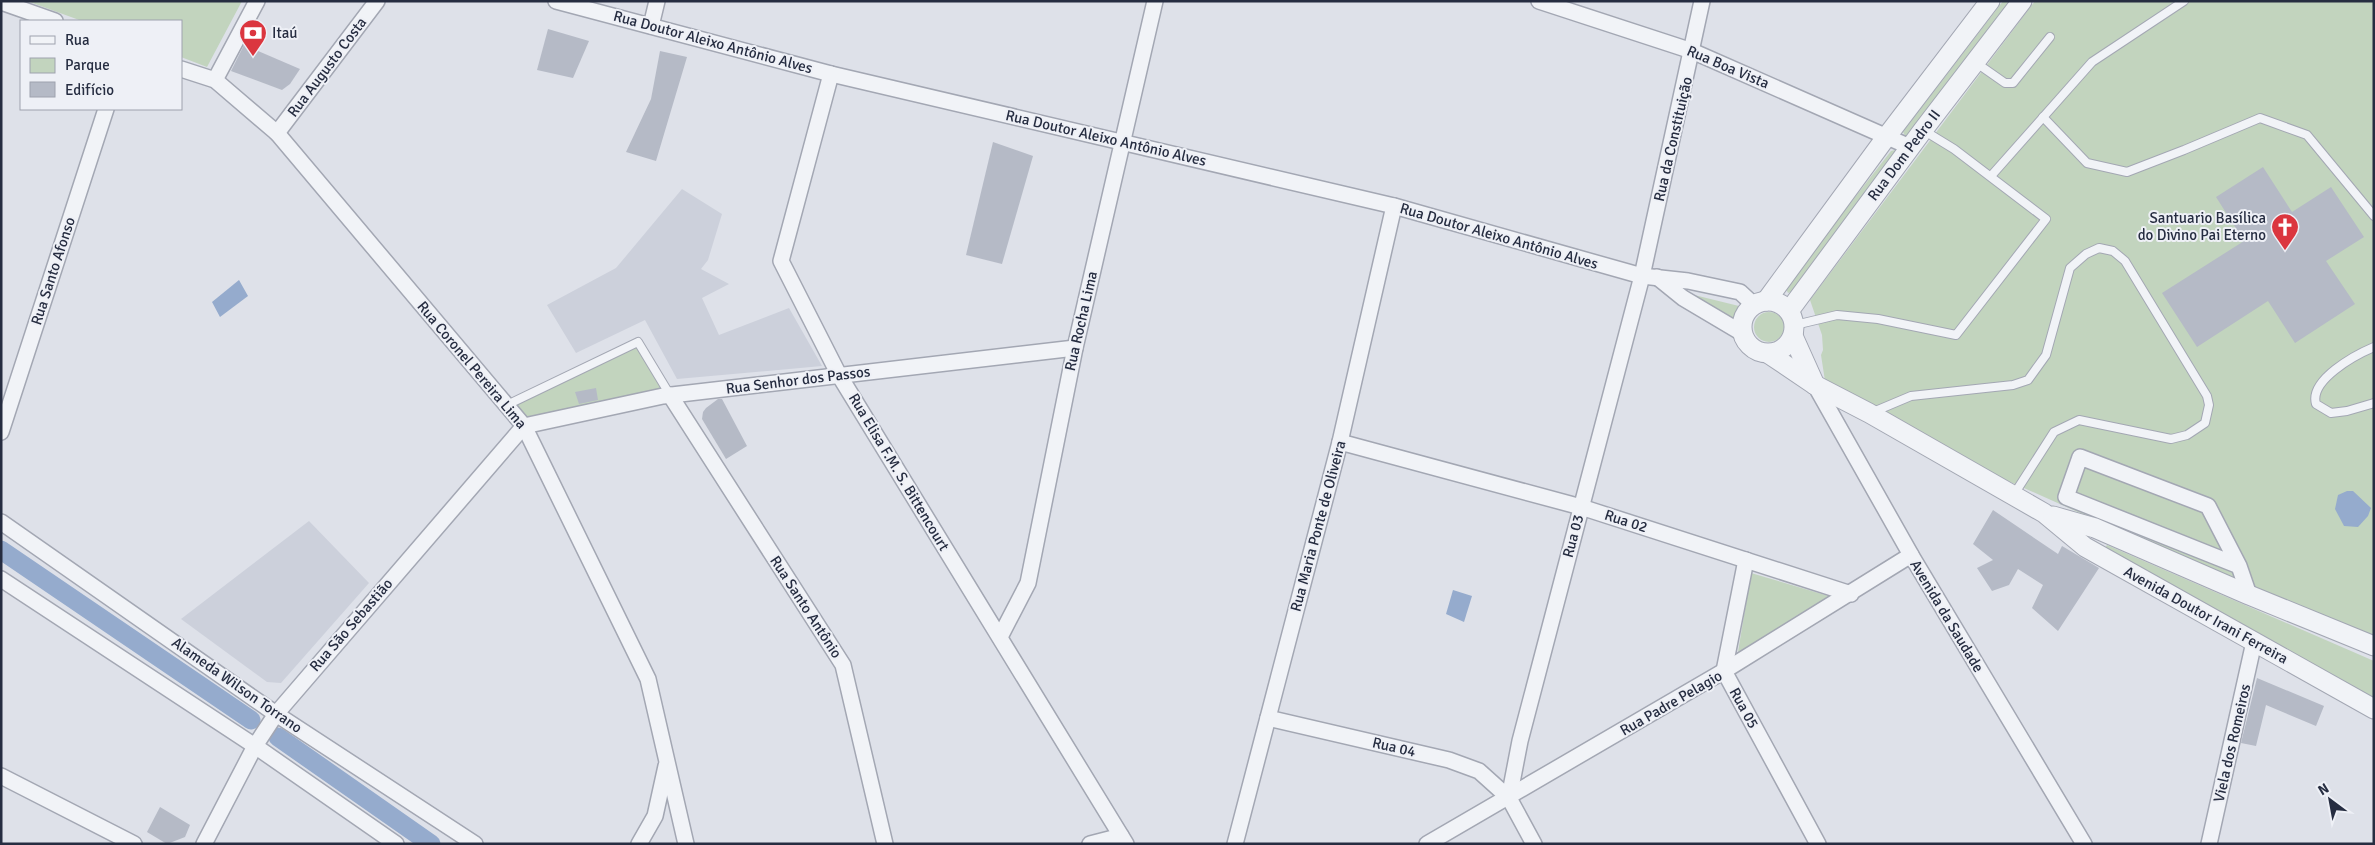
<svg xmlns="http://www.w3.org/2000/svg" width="2375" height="845" font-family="Signika,sans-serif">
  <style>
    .built { fill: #ccd0db }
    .green { fill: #c2d4be }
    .water { fill: #95abcd }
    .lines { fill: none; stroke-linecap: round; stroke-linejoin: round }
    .canal { stroke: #95abcd; stroke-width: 19 }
    .building { fill: #b5bac6 }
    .service-casing { stroke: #a3a7b3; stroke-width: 10 }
    .minor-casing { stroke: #a3a7b3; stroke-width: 18 }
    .tertiary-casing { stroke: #a3a7b3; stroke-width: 21 }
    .service { stroke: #f1f3f7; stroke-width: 8 }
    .minor { stroke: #f1f3f7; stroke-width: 15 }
    .tertiary { stroke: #f1f3f7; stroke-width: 19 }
    .labels { text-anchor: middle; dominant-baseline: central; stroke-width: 4; stroke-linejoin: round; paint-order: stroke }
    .poi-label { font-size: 15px; fill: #262d41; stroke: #eef0f6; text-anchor: start }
    .street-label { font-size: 15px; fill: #262d41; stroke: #eef0f6 }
  </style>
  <rect width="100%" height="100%" fill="#dee1e9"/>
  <g class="built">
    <polygon points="682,189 722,214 708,260 701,269 729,284 702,298 719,335 789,308 822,366 677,379 645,320 576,353 547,305 616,268"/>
    <polygon points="309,521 369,583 281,683 267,682 181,619"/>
  </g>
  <g class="green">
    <polygon points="27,1 242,1 207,67 181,57 181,21 82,21"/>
    <polygon points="2003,1 2014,1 1907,139 1903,132"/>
    <polygon points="2035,1 2374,1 2374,637 2210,571 1988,472 1825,381 1821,355 1823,350 1822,335 1810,300"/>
    <polygon points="1895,150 1899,153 1793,291 1788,293 1785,287 1891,151"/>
    <polygon points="1682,292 1743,307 1735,323"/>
    <circle cx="1769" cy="327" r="15"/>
    <polygon points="637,345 666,393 525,423 510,406"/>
    <polygon points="2107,545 2374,661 2374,699 2105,548"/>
    <polygon points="1751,573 1832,597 1738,652"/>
  </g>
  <g class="water">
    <polygon points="239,280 248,296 220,317 212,302"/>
    <polygon points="2347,491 2353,491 2371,508 2368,516 2358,527 2344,526 2335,509 2338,495"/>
    <polygon points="1453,590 1472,596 1464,622 1446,614"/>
  </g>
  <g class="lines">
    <g class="canal">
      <polyline points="1,550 251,720"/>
      <polyline points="278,737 431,844"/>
    </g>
  </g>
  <g class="building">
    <polygon points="548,29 589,41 573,78 537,70"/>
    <polygon points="244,45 300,69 290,84 282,90 231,71"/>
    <polygon points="660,51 687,57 656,161 626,152 651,99"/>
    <polygon points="993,142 1033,156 1002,264 966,255"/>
    <polygon points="2263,167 2292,212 2331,187 2364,237 2326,261 2355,304 2295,343 2268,301 2197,347 2162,293 2244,241 2216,197"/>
    <polygon points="596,388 598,400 579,404 575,392"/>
    <polygon points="718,399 722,399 747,446 726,459 702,419 703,412 706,408"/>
    <polygon points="1993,510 2058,554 2062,546 2099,568 2058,631 2032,608 2043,585 2018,569 2009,585 1992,591 1977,568 1993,560 1973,544"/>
    <polygon points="2257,678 2324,706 2316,726 2266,705 2256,746 2241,743"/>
    <polygon points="160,807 190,825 185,837 167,844 147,832"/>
  </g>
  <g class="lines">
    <g class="service-casing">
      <g id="service">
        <polyline points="1975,62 2005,83 2013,83 2050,37"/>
        <polyline points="2043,117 2087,163 2127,172 2184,150 2260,118 2307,135 2374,216"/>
        <polyline points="1991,176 2092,62 2184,1"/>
        <polyline points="1795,325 1837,315 1878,319 1956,335 2046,219 1954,149 1923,130"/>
        <path d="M 2374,347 C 2355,355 2309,380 2316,404 L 2331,413 L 2347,411 L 2374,403"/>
        <polyline points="507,405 638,342 670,395"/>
        <polyline points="1873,412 1911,396 2013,385 2028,380 2046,355 2070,268 2086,254 2099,248 2113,251 2125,261 2207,396 2209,405 2205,423 2187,435 2171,439 2079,420 2054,432 2013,496"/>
      </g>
    </g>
    <g class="minor-casing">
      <g id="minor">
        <polyline points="556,1 831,74 1394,206 1642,276 1688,281 1740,292 1754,305"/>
        <polyline points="1539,1 1692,51 1910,147"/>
        <polyline points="1,2 55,21"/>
        <polyline points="651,26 657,1"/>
        <polyline points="181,69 215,80 277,133 524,426 648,679 686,844"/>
        <polyline points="831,74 781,261 839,375 1126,844"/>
        <polyline points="215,80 257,1"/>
        <polyline points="277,133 377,1"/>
        <polyline points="1657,277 1683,298 1742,333"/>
        <polyline points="1815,385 1911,555 2084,844"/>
        <polyline points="670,395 843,665 885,844"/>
        <polyline points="524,426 663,396 1075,348"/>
        <polyline points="1,432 106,109"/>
        <polyline points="1340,442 1581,507 1851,594"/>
        <polyline points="1,522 276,714 475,844"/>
        <polyline points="1746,560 1724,671 1818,844"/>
        <polyline points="2239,566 2066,497 2080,457 2208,506 2239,566 2249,595"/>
        <polyline points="1,579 255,746 396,844"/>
        <polyline points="1000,637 1028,583 1075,348 1155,1"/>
        <polyline points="1268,718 1449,760 1479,771 1509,798 1534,844"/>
        <polyline points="1,776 134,844"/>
        <polyline points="1509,798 1520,741 1642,276 1702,1"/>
        <polyline points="204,844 255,746 276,714 524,426"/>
        <polyline points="639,844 655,816 666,766"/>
        <polyline points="1090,844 1121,836"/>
        <polyline points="1235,844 1340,442 1394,206"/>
        <polyline points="1427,844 1724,671 1911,555"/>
        <polyline points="2209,844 2254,642"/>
      </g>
    </g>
    <g class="tertiary-casing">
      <g id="tertiary">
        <circle cx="1768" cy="327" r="26"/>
        <polyline points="1766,301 1887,136 1990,1"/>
        <polyline points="1789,311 1923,130 2022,1"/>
        <polyline points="1793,336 1815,385"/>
        <polyline points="1769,354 1815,385 1869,413 2044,513 2085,547 2374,709"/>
        <polyline points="2053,516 2095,528 2249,595 2374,646"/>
      </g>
    </g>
    <use href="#service" class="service"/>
    <use href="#minor" class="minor"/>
    <use href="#tertiary" class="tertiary"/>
  </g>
  <defs>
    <g id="bank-pin" transform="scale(1.4375)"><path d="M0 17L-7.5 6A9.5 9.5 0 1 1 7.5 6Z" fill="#db363f" stroke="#eef0f6"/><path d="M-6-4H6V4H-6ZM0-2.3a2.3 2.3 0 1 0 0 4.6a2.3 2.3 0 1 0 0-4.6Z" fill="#fff"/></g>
    <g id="church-pin" transform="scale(1.4375)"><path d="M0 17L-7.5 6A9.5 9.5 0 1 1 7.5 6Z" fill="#db363f" stroke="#eef0f6"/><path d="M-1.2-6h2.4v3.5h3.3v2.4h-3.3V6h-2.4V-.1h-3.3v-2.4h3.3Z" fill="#fff"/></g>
  </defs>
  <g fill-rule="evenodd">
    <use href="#bank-pin" x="253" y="33"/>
    <use href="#church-pin" x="2285" y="227"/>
  </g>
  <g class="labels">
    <g class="poi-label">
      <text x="272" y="33">Itaú</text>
      <text x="2266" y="218" text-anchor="end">Santuario Basílica<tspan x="2266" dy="17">do Divino Pai Eterno</tspan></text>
    </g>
    <g class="street-label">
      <text transform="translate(713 42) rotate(15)">Rua Doutor Aleixo Antônio Alves</text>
      <text transform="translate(327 67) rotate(-53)">Rua Augusto Costa</text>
      <text transform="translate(1728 67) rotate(23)">Rua Boa Vista</text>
      <text transform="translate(1106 138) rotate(13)">Rua Doutor Aleixo Antônio Alves</text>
      <text transform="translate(1673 139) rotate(-77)">Rua da Constituição</text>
      <text transform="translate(1904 155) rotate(-53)">Rua Dom Pedro II</text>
      <text transform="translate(1499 236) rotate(16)">Rua Doutor Aleixo Antônio Alves</text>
      <text transform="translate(53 271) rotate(-72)">Rua Santo Afonso</text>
      <text transform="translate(1081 321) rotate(-77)">Rua Rocha Lima</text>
      <text transform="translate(472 365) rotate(50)">Rua Coronel Pereira Lima</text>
      <text transform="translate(798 380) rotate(-7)">Rua Senhor dos Passos</text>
      <text transform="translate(899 472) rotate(59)">Rua Elisa F.M. S. Bittencourt</text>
      <text transform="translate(1626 521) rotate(18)">Rua 02</text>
      <text transform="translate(1318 526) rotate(-75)">Rua Maria Ponte de Oliveira</text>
      <text transform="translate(1573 536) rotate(-75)">Rua 03</text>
      <text transform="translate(806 607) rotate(57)">Rua Santo Antônio</text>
      <text transform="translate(2206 615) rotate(29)">Avenida Doutor Irani Ferreira</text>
      <text transform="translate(1947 616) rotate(59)">Avenida da Saudade</text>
      <text transform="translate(351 625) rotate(-49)">Rua São Sebastião</text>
      <text transform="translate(237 685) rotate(35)">Alameda Wilson Torrano</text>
      <text transform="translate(1671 703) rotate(-30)">Rua Padre Pelagio</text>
      <text transform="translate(1744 708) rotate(61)">Rua 05</text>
      <text transform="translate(2232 743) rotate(-77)">Viela dos Romeiros</text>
      <text transform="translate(1394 747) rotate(13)">Rua 04</text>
    </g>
  </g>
  <rect width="2375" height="845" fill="none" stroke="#262d41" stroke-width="5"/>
  <rect x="20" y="20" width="162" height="90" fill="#eef0f6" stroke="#9ea2ae"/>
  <rect x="30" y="36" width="25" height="8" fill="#f1f3f7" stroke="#9ea2ae"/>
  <text x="65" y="45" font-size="15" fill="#262d41">Rua</text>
  <rect x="30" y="58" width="25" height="15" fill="#c2d4be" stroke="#9ea2ae"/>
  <text x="65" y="70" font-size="15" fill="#262d41">Parque</text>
  <rect x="30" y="82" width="25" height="15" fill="#b5bac6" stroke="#9ea2ae"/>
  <text x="65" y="95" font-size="15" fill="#262d41">Edifício</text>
  <g transform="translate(2330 800) rotate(328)" stroke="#eef0f6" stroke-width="4" paint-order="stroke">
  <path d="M0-4L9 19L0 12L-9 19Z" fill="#262d41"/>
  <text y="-8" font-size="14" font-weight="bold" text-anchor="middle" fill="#262d41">N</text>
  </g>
</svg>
